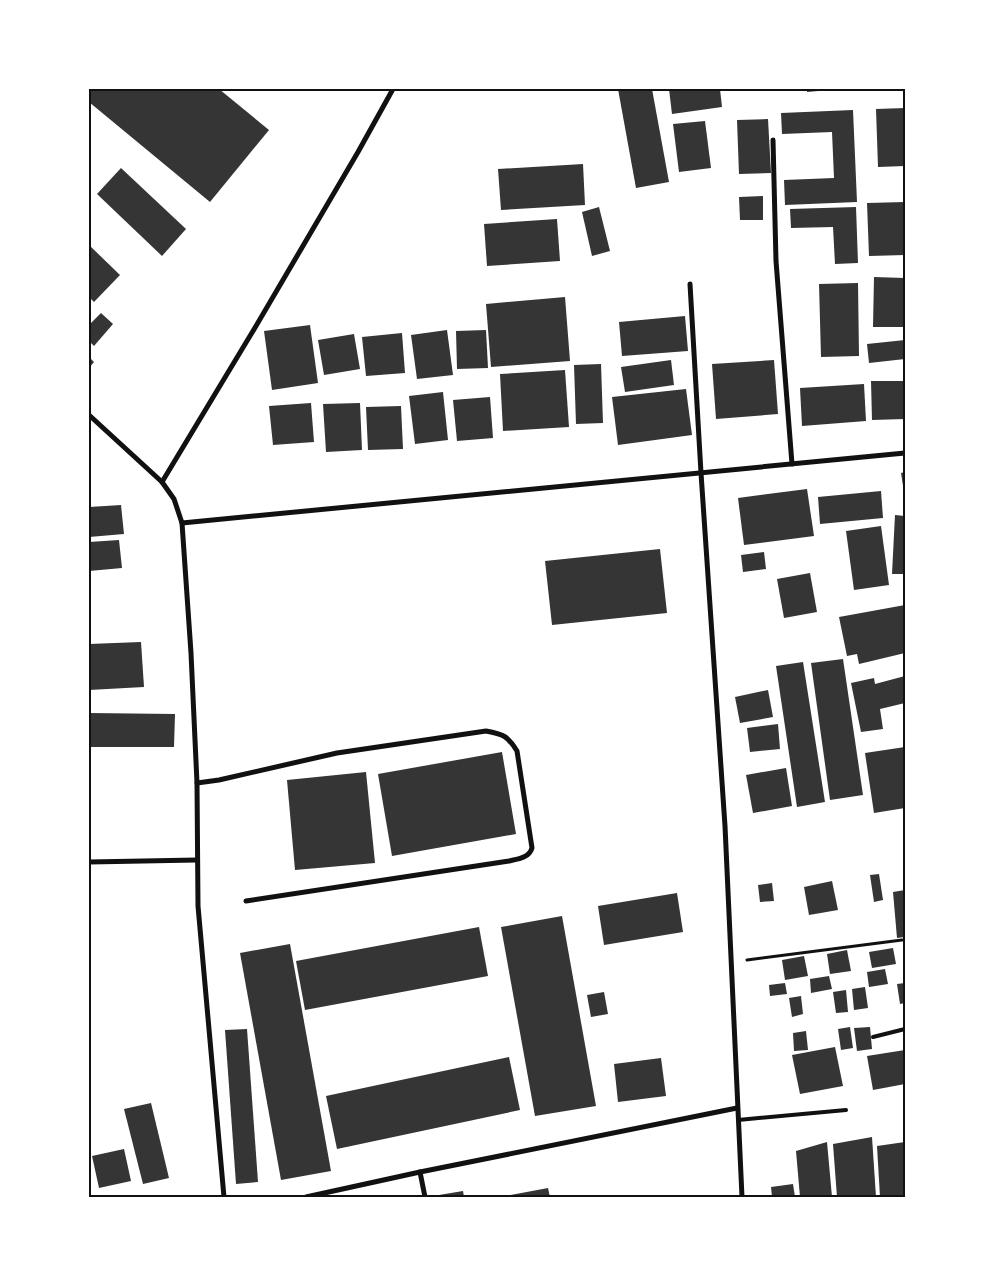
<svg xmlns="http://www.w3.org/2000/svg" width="994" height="1286" font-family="'Open Sans',sans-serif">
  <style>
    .building { fill: #353535 }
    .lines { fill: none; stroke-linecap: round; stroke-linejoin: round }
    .path { stroke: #111; stroke-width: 3 }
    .service { stroke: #111; stroke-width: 4 }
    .minor { stroke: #111; stroke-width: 5 }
    .neatline { fill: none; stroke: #111; stroke-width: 2 }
  </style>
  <rect width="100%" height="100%" fill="#fff"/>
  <g class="building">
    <polygon points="89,89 219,89 269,130 210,202 89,102"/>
    <polygon points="618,89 652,89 669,182 636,188"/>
    <polygon points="669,89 720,89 722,107 672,114"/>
    <polygon points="807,89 830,89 830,90 807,92"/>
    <polygon points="905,108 905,166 878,167 876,109"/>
    <polygon points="853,110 857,202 785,205 784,180 834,178 832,132 782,134 781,113"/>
    <polygon points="768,119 771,173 739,174 737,120"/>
    <polygon points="705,121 711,168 679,172 673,124"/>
    <polygon points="583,164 585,205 501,210 498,169"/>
    <polygon points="121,168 186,229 162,256 97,194"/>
    <polygon points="763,196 763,220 740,220 739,197"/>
    <polygon points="905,202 905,255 869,256 867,203"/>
    <polygon points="599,207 610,251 592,256 582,212"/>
    <polygon points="856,207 858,263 835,264 833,227 791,228 790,209"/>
    <polygon points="557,219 560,261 487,266 484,224"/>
    <polygon points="89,245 120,275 94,302 89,297"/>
    <polygon points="874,277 905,278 905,327 873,327"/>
    <polygon points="858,283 859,356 821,357 819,284"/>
    <polygon points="565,297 570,361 491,367 486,304"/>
    <polygon points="101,313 113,324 94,346 89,341 89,325"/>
    <polygon points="685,316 688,351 622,356 619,322"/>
    <polygon points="310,325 318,383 272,390 264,331"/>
    <polygon points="447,330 453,375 417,379 411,335"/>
    <polygon points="486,330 488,368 457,369 456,331"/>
    <polygon points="402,333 405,373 366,376 362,337"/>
    <polygon points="354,334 360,369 324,375 318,340"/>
    <polygon points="905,340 905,359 869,363 867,344"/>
    <polygon points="89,357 94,362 89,368"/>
    <polygon points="671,360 674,385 625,392 621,367"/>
    <polygon points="774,360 778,414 716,419 712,364"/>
    <polygon points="601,364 603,423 576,424 574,365"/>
    <polygon points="565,370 569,427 503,431 500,374"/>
    <polygon points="871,381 905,381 905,419 872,420"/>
    <polygon points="864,384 866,421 802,426 800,388"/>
    <polygon points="686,389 692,435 618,445 612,397"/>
    <polygon points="443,392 448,440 415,444 409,396"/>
    <polygon points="490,397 493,438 457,441 453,400"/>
    <polygon points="311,403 314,442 273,445 269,406"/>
    <polygon points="360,403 362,450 326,452 323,404"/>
    <polygon points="401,406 403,449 368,450 366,407"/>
    <polygon points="905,472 905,492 904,492 901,473"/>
    <polygon points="807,489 814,536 744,545 738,498"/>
    <polygon points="881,491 883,518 820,524 818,497"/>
    <polygon points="121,505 124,534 89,537 89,507"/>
    <polygon points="895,515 905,516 905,574 892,574"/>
    <polygon points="881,526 889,585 854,590 846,531"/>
    <polygon points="119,540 122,568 89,571 89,542"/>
    <polygon points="660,549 667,613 552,625 545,561"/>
    <polygon points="764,552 766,569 743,572 741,555"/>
    <polygon points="810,573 817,612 784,618 777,579"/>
    <polygon points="905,605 905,653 859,664 857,654 847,656 839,617"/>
    <polygon points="141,642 144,687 89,690 89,644"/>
    <polygon points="843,659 863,795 830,800 811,663"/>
    <polygon points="803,662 825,802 797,807 776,666"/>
    <polygon points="905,676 905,703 880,709 883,729 861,732 851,683 874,678 875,684"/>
    <polygon points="768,690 773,717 740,723 735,697"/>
    <polygon points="89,713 175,714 174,747 89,747"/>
    <polygon points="778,724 780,749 750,752 747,728"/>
    <polygon points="905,747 905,808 874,813 865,753"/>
    <polygon points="502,752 516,834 392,856 378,774"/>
    <polygon points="786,768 792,806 753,813 746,775"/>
    <polygon points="366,772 375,863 295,870 287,780"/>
    <polygon points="879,874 883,900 874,902 870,875"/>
    <polygon points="832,881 838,910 809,915 804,887"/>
    <polygon points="772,883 774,901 760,902 758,885"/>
    <polygon points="905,890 905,937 897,938 893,892"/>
    <polygon points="677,893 683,932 604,945 598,906"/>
    <polygon points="562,916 596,1106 535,1116 501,927"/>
    <polygon points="479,927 488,976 305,1010 296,961"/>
    <polygon points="290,944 331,1171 281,1180 240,953"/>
    <polygon points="893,948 896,964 872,968 869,952"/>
    <polygon points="847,950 851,971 830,974 827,954"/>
    <polygon points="804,956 808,976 785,980 782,960"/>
    <polygon points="885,969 888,984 869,987 867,972"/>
    <polygon points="829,976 832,989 811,993 810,979"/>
    <polygon points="785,983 787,994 770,996 769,985"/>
    <polygon points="905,983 905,1003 900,1004 897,984"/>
    <polygon points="865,987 868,1008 854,1010 852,989"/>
    <polygon points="846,990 848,1012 836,1013 833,992"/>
    <polygon points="604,992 608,1014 591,1017 587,995"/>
    <polygon points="801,996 803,1014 792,1017 789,998"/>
    <polygon points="850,1027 853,1048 841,1050 838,1029"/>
    <polygon points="870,1027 872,1049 857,1051 854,1028"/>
    <polygon points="247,1029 258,1182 236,1184 225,1030"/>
    <polygon points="806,1031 808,1050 794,1051 793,1033"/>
    <polygon points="835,1047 843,1086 800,1094 792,1055"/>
    <polygon points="905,1050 905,1084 873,1090 867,1056"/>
    <polygon points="509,1057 520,1110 337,1149 326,1096"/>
    <polygon points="661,1058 666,1096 618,1102 614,1064"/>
    <polygon points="151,1103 169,1178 143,1184 124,1109"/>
    <polygon points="872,1137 876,1197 837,1197 833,1144"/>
    <polygon points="827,1142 832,1197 800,1197 796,1151"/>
    <polygon points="905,1142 905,1197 880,1197 877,1146"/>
    <polygon points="124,1149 131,1181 99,1188 92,1156"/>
    <polygon points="793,1184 795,1197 772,1197 771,1187"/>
    <polygon points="548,1188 550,1197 506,1197 506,1196"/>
    <polygon points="463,1191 464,1197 440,1197 439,1195"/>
  </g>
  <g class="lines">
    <polyline class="path" points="747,960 902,940"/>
    <g class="service">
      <polyline points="873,1037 905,1029"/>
      <polyline points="738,1120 846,1110"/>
    </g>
    <g class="minor">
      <polyline points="773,140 776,261 792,464"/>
      <polyline points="690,284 701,473 725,826 742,1197"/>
      <polyline points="89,415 162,482 174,499 182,523 191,653 197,783 198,906 224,1197"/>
      <polyline points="162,482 256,326 358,152 393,89"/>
      <polyline points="182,523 905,453"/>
      <path d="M 197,783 L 219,780 L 337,753 L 486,731 C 503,734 508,736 517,751 L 532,848 C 529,858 518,859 509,861 L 246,901"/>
      <polyline points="89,862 197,860"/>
      <polyline points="420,1172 425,1197"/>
      <polyline points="306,1197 420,1172 737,1108"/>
    </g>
  </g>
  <rect width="994" height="1286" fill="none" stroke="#ffffff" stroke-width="180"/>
  <rect x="90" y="90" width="814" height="1106" class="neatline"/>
</svg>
